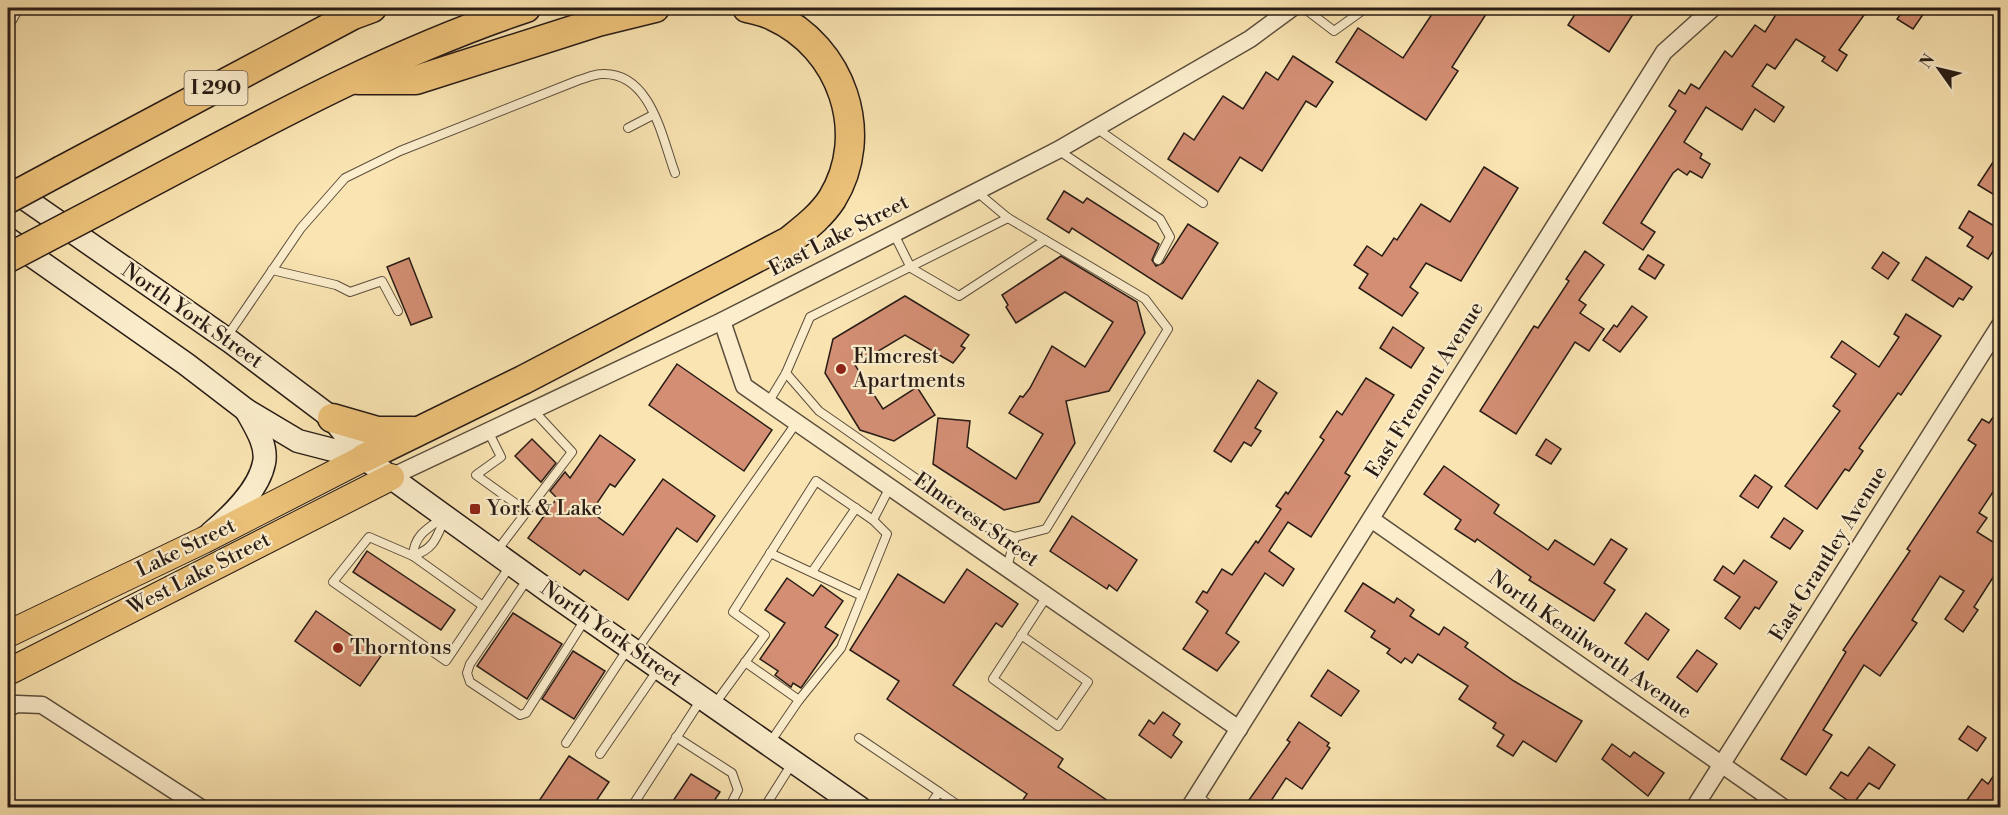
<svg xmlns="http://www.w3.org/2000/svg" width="2008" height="815" font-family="'Libre Bodoni',serif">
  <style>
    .building { fill: #d38e73; stroke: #281c16; stroke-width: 1.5 }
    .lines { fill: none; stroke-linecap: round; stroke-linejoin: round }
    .service-casing { stroke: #5c4e3d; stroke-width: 10 }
    .minor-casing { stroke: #5c4e3d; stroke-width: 19 }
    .secondary-casing { stroke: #281c16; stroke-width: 25 }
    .primary-casing { stroke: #281c16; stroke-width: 28 }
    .motorway-casing { stroke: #281c16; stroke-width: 31 }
    .service { stroke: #fceecd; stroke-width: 8 }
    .minor { stroke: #fceecd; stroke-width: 16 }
    .secondary { stroke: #fceecd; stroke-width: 22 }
    .primary { stroke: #edc279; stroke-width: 26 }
    .motorway { stroke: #edc279; stroke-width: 28 }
    .motorway-bridge-casing { stroke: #281c16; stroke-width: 31; stroke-linecap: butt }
    .motorway-bridge { stroke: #edc279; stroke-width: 28 }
    .poi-dot { fill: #8f2418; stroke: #fceecd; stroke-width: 2 }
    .labels { text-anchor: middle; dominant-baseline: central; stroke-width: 4.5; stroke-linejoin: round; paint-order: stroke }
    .shield { fill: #fceecd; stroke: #685b4d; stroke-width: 1.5 }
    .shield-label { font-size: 20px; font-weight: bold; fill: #281c16 }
    .street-label { font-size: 21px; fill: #281c16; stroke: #fceecd }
    .poi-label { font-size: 21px; fill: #281c16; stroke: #fceecd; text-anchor: start }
  </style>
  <rect width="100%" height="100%" fill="#fae5b2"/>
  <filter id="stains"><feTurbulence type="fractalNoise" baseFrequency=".00333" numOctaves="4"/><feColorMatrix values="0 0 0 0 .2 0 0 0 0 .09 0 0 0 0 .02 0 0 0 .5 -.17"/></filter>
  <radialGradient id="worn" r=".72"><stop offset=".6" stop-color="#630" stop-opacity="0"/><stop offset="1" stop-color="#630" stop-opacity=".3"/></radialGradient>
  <g class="building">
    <polygon points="1436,8 1490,8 1452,67 1458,71 1426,120 1336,62 1358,28 1403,58"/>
    <polygon points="1579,8 1637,8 1609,52 1568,25"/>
    <polygon points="1780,8 1869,8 1839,50 1847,55 1837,71 1822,61 1825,57 1796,39 1775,69 1767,64 1752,86 1784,107 1774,122 1755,109 1742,130 1706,107 1684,142 1702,154 1700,158 1710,164 1702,178 1690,171 1687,175 1678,169 1673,173 1641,223 1655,232 1643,250 1603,223 1676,111 1669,106 1679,90 1685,94 1691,84 1699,89 1725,51 1732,57 1755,25 1765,32"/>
    <polygon points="1905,8 1915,8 1924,13 1913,29 1897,19"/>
    <polygon points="1293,56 1333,82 1316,107 1306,101 1262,171 1240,157 1218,192 1168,159 1184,133 1194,140 1223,96 1243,109 1266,72 1278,80"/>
    <polygon points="2001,150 2001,199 1978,185"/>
    <polygon points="1484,167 1518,188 1461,281 1426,263 1410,287 1418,293 1402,316 1359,288 1368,274 1354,265 1367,246 1382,256 1394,238 1397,240 1421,204 1450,222"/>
    <polygon points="1064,191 1083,203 1087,198 1159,244 1152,260 1156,266 1163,263 1188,224 1218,243 1182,299 1072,228 1069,233 1047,219"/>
    <polygon points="1969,211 2001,230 2001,239 1988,259 1967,246 1973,237 1959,228"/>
    <polygon points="1585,251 1604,265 1579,300 1586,305 1580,313 1604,329 1589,351 1575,342 1516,434 1480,411 1534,326 1538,328 1569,281 1566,279"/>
    <polygon points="1883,252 1899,263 1888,279 1872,268"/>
    <polygon points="1648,255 1664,265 1655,279 1639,269"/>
    <polygon points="1061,256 1137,302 1145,333 1109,391 1066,401 1075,443 1039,502 1004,510 933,464 938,418 970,421 967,447 1016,479 1043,434 1009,413 1020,396 1023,397 1030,388 1052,346 1085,367 1113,322 1065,292 1016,323 1006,307 1008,305 1002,295"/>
    <polygon points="1926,257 1972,287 1963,300 1959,298 1953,307 1912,280"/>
    <polygon points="409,258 432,317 411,325 387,267"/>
    <polygon points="905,296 969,335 961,346 965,348 953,363 905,335 855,365 883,409 917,387 935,415 894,441 860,430 825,373 833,339"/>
    <polygon points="1632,306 1647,317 1620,352 1603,340 1614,325 1617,327"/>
    <polygon points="1906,314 1941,336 1901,395 1898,393 1859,448 1863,451 1849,471 1845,469 1817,509 1785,486 1840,411 1833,406 1856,374 1831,357 1842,341 1879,367 1899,337 1894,334"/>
    <polygon points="1393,327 1424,348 1411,368 1380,348"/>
    <polygon points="677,364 772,430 744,471 649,405"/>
    <polygon points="1366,378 1394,395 1345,473 1350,476 1311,537 1288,522 1269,551 1294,569 1283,586 1265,573 1226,633 1239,642 1217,671 1183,649 1208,611 1196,602 1203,591 1207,593 1222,569 1232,575 1256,541 1258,543 1281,509 1276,506 1286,492 1288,494 1324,440 1320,437 1337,411 1342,415"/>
    <polygon points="1258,380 1277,393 1255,428 1261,431 1251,446 1244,442 1231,462 1214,451"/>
    <polygon points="2001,406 2001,480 1979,513 1987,518 1977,532 2001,547 2001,565 1974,607 1978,610 1963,632 1945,619 1964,591 1940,576 1912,620 1917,623 1880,676 1864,665 1823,730 1832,735 1806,775 1781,759 1846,652 1843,650 1910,551 1907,549 1976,445 1968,440 1982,419 1989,423"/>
    <polygon points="600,435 635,460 615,487 610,484 591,512 623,535 663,479 715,516 697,542 677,528 628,600 584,570 580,575 528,538 557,498 550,491 565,472 570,478"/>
    <polygon points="532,439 556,463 541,482 515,456"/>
    <polygon points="1546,439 1561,449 1551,464 1536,455"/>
    <polygon points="1444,466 1499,505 1494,513 1548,550 1555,540 1594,565 1611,539 1627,549 1604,583 1615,590 1594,621 1529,580 1531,577 1477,539 1475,542 1455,529 1461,520 1424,494"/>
    <polygon points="1755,475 1772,487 1758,508 1740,496"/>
    <polygon points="1072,516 1137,560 1117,591 1109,585 1107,589 1050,551"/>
    <polygon points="1784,518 1803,531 1790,549 1771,537"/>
    <polygon points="367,551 455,610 441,630 353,572"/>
    <polygon points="1744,560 1777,582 1759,609 1755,607 1740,629 1725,618 1740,597 1714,580 1723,566 1734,574"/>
    <polygon points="967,569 1018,604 1002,627 996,623 953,685 1063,759 1058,767 1117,807 1018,807 1027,794 887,699 899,681 850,650 898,574 944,603"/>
    <polygon points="787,578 813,596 821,585 843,601 825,627 838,635 801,688 793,683 791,687 775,675 778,671 760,659 785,623 765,610"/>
    <polygon points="1363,583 1394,603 1397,598 1414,610 1410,616 1439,635 1444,627 1468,643 1465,647 1514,681 1582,721 1556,762 1523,741 1513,756 1497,746 1504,735 1493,728 1496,723 1459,699 1468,686 1418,654 1412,663 1405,658 1401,663 1387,653 1390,649 1371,637 1375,631 1345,611"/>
    <polygon points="316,611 381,656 360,686 295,641"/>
    <polygon points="513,613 562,644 527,699 477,666"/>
    <polygon points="1646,613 1669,630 1648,660 1625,643"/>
    <polygon points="1697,650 1717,664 1697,692 1677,677"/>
    <polygon points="573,651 605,671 574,719 542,699"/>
    <polygon points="1328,670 1359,691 1341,716 1311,696"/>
    <polygon points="1163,712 1180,724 1173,735 1182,742 1171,758 1139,735 1149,720 1154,724"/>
    <polygon points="1299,722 1329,743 1327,746 1330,748 1302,789 1286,778 1267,807 1244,807 1290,742 1287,740"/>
    <polygon points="1968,726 1986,738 1977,751 1959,739"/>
    <polygon points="1612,744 1630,757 1634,752 1664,773 1648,796 1602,759"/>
    <polygon points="1869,747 1895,765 1879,789 1869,783 1853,804 1830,788 1841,772 1848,776"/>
    <polygon points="569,756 609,782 592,807 535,807"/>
    <polygon points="2001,765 2001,807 1962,807 1982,779 1988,784"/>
    <polygon points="691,774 720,792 710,807 669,807"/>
  </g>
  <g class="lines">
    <g class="service-casing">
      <g id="service">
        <polyline points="1304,8 1334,31 1366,8"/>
        <polyline points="10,24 19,8"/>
        <polyline points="628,128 653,115"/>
        <polyline points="1096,128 1203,203"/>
        <polyline points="1058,150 1160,219 1170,237 1158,260"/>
        <polyline points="894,234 911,268 959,296 1045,240"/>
        <polyline points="272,270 336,285 350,292 382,281 398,311"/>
        <path d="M 226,338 L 301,228 L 345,178 L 400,151 L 579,80 C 586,78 595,74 602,74 C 651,72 662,138 675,173"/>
        <polyline points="786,373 819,411 986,527 1015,537 1046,529 1168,329 1145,299 1008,218 977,192"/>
        <polyline points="768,403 786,373 810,317 1008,218"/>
        <polyline points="488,431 501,457 476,475 526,511"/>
        <polyline points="873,520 890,487"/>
        <polyline points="496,552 572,452 533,410"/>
        <polyline points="770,553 862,596"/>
        <path d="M 413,556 C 414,535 428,528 444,517"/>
        <path d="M 413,556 C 435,548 436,538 445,518"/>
        <polyline points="1007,568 1015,537"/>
        <polyline points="812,572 856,508"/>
        <polyline points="529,577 470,664 467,673 470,682 520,715 526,713 586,618"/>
        <polyline points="483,606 413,556 369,537 333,582 446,661 510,566"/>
        <polyline points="1021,635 1088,682 1058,726 993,679 1047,596"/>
        <polyline points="636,651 797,422"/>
        <polyline points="745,662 799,700 769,744"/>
        <polyline points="714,705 765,635 733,612 816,481 873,520 887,534 841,648 799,700"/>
        <polyline points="676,737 732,773 738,790 729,808"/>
        <polyline points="859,738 939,792 928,808"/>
        <polyline points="566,743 629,647"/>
        <polyline points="600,754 659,668"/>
        <polyline points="939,792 962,808"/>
        <polyline points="1197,796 1214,808"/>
        <polyline points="631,808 702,698"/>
        <polyline points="764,808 793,762"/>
      </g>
    </g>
    <g class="minor-casing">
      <g id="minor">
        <polyline points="722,321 744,386 1239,729"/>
        <polyline points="391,477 722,321 1058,150 1250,39 1292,8"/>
        <polyline points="1371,519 1784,808"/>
        <polyline points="8,708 17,704 42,705 201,808"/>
        <polyline points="1189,808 1664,52 1713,8"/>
        <polyline points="1694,808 2000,325"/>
      </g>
    </g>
    <g class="secondary-casing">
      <g id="secondary">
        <polyline points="8,187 231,342 332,418 364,458 551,593 860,808"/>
        <polyline points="8,239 186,364 246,410 298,441 364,458"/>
        <path d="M 211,533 C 230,517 259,489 264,463 C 268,445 254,425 246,410"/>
      </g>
    </g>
    <g class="primary-casing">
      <g id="primary">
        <polyline points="8,634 204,540 364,458"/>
        <polyline points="8,672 391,477"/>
      </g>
    </g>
    <g class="motorway-casing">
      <g id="motorway">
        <polyline points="358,80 416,80 598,22 655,8"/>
        <polyline points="62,170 353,15 372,8"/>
        <path d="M 107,206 C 244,134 379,57 526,8"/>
        <polyline points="332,418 377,431 413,431"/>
        <path d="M 364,458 L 523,380 L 789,241 C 805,228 821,216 832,199 C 872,134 842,47 773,16 C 765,12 755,10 747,8"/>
      </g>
    </g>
    <use href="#service" class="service"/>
    <use href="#minor" class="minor"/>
    <use href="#secondary" class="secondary"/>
    <use href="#primary" class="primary"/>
    <use href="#motorway" class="motorway"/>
    <g class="motorway-bridge-casing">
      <g id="motorway-bridge">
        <polyline points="8,199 62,170"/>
        <polyline points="8,258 107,206"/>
      </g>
    </g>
    <use href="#motorway-bridge" class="motorway-bridge"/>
  </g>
  <g class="poi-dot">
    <circle cx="841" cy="369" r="6"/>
    <rect x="469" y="503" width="12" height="12" rx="3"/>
    <circle cx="338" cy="648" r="6"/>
  </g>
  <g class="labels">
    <rect class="shield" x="184.5" y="71" width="63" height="34" rx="4.5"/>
    <g class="shield-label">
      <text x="216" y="88">I 290</text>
    </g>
    <g class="street-label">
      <text transform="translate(839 236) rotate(-27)">East Lake Street</text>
      <text transform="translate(192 316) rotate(35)">North York Street</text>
      <text transform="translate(1425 390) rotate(-58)">East Fremont Avenue</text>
      <text transform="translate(976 520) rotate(35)">Elmcrest Street</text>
      <text transform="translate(186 548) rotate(-26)">Lake Street</text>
      <text transform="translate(1829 554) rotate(-58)">East Grantley Avenue</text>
      <text transform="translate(199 574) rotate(-27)">West Lake Street</text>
      <text transform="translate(611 634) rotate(35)">North York Street</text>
      <text transform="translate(1590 645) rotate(35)">North Kenilworth Avenue</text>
    </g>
    <g class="poi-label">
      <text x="853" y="357">Elmcrest<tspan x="853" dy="24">Apartments</tspan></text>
      <text x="487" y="509">York &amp; Lake</text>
      <text x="350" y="648">Thorntons</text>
    </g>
  </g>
  <rect width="2008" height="815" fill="none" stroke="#fae5b2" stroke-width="30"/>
  <rect x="9" y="9" width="1990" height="797" fill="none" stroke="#281c16" stroke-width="3"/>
  <rect x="15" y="15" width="1978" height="785" fill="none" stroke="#281c16" stroke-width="1.5"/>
  <g transform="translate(1939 69) rotate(304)" stroke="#fceecd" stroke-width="4.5" paint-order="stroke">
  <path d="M0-4.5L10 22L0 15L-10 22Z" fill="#281c16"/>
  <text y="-9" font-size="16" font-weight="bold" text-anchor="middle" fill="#281c16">N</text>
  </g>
  <rect width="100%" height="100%" filter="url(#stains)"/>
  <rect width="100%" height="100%" fill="url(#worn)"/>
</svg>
